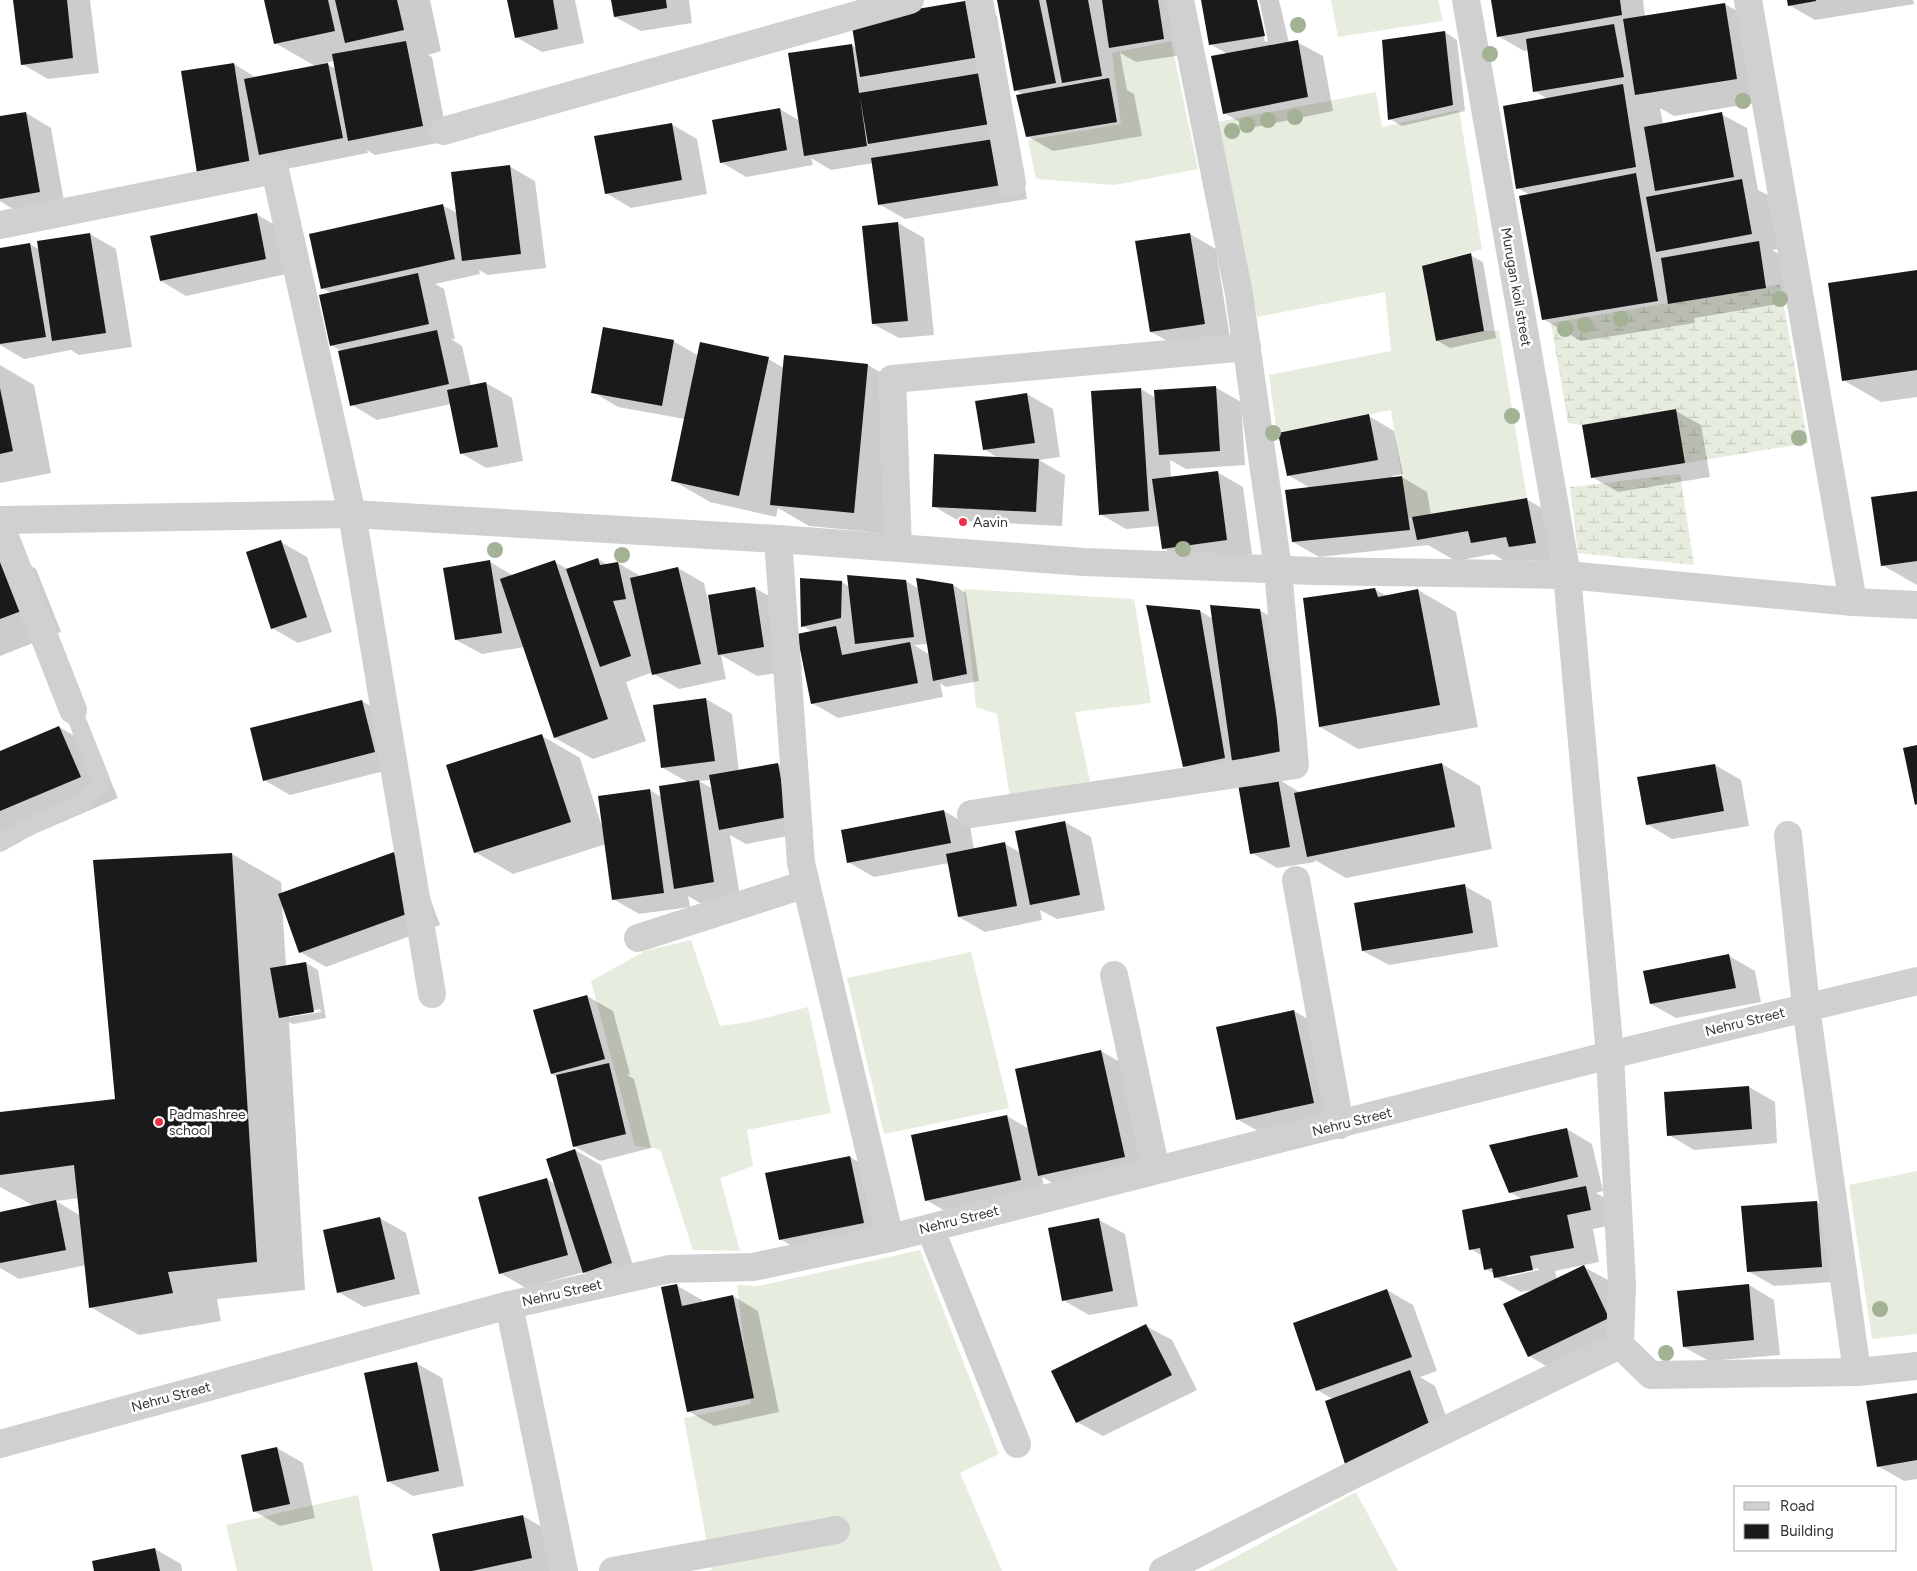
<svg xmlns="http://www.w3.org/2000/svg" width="1917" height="1571" font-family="Figtree,sans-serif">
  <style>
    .grass { fill: #e6ecde }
    .wetland { fill: url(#wetland-marsh) }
    .shadow { fill: #0003; fill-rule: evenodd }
    .building { fill: #1a1a1a }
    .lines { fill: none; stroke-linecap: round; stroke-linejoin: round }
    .service { stroke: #d0d0d0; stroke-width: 18 }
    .minor { stroke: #d0d0d0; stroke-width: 28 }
    .tertiary { stroke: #d0d0d0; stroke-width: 28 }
    .tree { fill: #a3b194 }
    .poi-dot { fill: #ec3246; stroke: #fff; stroke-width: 2 }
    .labels { text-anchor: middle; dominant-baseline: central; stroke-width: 5; stroke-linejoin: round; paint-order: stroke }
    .street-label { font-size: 14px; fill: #333; stroke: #fff }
    .poi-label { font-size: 14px; fill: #333; stroke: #fff; text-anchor: start }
  </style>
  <defs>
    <pattern id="wetland-marsh" width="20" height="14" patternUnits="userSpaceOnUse" patternTransform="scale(1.25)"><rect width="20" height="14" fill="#e6ecde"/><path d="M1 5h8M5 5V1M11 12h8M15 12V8" fill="none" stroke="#c6cbbf"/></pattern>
  </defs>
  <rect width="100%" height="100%" fill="#fff"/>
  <g class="grass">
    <polygon points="1331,0 1438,0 1443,21 1338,37"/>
    <polygon points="1171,41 1198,169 1115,185 1036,179 1028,140 1121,124 1112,53"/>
    <polygon points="1376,92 1382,127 1459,110 1482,249 1422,266 1436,341 1484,331 1499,331 1527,498 1408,518 1391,410 1278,433 1276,427 1269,375 1391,351 1385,292 1257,317 1217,122"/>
    <polygon points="964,589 1134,599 1151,703 1075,712 1091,786 1010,798 997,714 976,707"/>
    <polygon points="691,940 720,1026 749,1022 808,1007 831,1113 747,1130 753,1166 720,1178 740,1251 693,1250 660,1149 635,1146 591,981 645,951"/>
    <polygon points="971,952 1009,1108 884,1134 847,978"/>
    <polygon points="1917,1171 1917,1334 1872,1339 1849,1185"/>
    <polygon points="920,1250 999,1454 960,1473 1002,1571 705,1571 712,1570 684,1418 751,1404 737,1285 759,1286"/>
    <polygon points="1356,1492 1398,1571 1209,1571"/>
    <polygon points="358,1495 373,1571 237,1571 226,1525"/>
  </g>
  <g class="wetland">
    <polygon points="1780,284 1808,443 1685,463 1676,409 1582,425 1568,423 1551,323"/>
    <polygon points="1680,474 1694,565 1578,553 1570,487"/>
  </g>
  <g class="shadow">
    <polygon points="15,0 90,0 99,73 48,79 22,64"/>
    <path d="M 266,0 L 430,0 L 441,51 L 428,55 L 432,57 L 448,141 L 375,155 L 367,150 L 368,153 L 286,169 L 224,187 L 234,64 L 257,78 L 315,66 L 275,43 ZM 334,61 L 336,69 L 325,63 Z"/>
    <polygon points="508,0 575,0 584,43 542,52 516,37"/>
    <polygon points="612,0 689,0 692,23 641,31 615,17"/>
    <polygon points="998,0 1180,0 1189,54 1136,62 1120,53 1127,90 1134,94 1142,136 1053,151 1027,136 1024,95 1015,90"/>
    <path d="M 1202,0 L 1279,0 L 1289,43 L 1297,42 L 1323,56 L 1333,111 L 1250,128 L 1224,113 L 1228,54 L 1210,44 ZM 1256,0 L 1259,0 L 1268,41 L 1265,42 Z"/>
    <polygon points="1493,0 1643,0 1645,17 1725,4 1763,26 1774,100 1674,116 1660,108 1663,124 1721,114 1747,128 1758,190 1768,195 1778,249 1772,250 1784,257 1791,302 1694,318 1695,323 1581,341 1543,319 1530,195 1518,188 1548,99 1535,91 1529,50 1524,51 1498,36"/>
    <polygon points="1788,0 1913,0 1914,4 1815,20 1789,5"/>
    <polygon points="971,2 997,16 1027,199 905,219 879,204 873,163 831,170 811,158 813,165 746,177 721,162 780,109 800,121 852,45 856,48"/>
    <polygon points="1445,32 1457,40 1465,111 1402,126 1390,119"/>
    <polygon points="26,113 51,128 65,207 21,214 0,201 0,117"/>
    <polygon points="671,124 697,139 707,194 631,208 606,193"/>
    <polygon points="509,166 535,181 546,268 488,275 479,270 480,274 435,284 444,289 455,339 451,339 462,346 471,386 486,383 512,398 523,461 486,468 461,453 451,404 377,420 352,405 343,352 331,345 331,293 322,288 442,205 457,213"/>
    <polygon points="256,214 282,229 291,273 186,296 161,281"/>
    <polygon points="898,223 924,238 934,335 899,338 873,324"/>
    <polygon points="90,234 116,249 132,347 79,355 71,350 24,359 0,345 0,249 30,244 40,250"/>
    <polygon points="1190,234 1216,249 1230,338 1177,346 1151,332"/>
    <polygon points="1470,255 1483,262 1496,338 1450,348 1438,341"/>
    <polygon points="1917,272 1917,397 1881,402 1843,380"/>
    <polygon points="673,341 699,356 768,359 784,368 868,365 906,387 892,534 809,526 778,508 776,517 710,502 672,480 685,419 618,407 593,392"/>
    <polygon points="0,365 34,385 51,473 0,483"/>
    <polygon points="1215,387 1241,402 1245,465 1186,469 1170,460 1171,478 1217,472 1243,487 1252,554 1188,563 1163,548 1160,526 1126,529 1100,514 1141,389 1156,398"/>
    <polygon points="1027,394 1053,409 1060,457 1039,460 1065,475 1062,526 959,521 933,506 1000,459 984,449"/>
    <polygon points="1676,411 1701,425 1710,477 1618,492 1592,477"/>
    <polygon points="1369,416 1394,431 1403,474 1392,476 1393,478 1402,477 1427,492 1431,515 1526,499 1564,521 1549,568 1534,560 1511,565 1493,554 1456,561 1428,545 1319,557 1293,542 1310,488 1288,475"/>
    <polygon points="1917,492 1917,585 1882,565"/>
    <polygon points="281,542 307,557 332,632 298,643 272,628"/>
    <polygon points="0,548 36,569 61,632 0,656"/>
    <path d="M 598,559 L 608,565 L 618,563 L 642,577 L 678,568 L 704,583 L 710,609 L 755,588 L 793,610 L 797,635 L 813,632 L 802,626 L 842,582 L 850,587 L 906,581 L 919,589 L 953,585 L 966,593 L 979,681 L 946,687 L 940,683 L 943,697 L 838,718 L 812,703 L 800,645 L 798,646 L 802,669 L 757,676 L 721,655 L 726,679 L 679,689 L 654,674 L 653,672 L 626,682 L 646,741 L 593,759 L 555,738 L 524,647 L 482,654 L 456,640 L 490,562 L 514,576 L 555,562 L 569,570 ZM 928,644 L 930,655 L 914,645 Z"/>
    <polygon points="1374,589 1387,596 1418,590 1456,612 1478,727 1358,749 1320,727"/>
    <polygon points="1259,610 1285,625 1307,765 1210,781 1184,766 1200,611 1213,619"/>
    <path d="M 706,699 L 732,714 L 739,771 L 778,764 L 804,779 L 813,831 L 746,844 L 730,835 L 740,896 L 700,903 L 688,896 L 690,907 L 639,914 L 613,899 L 606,844 L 513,874 L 475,852 L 542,736 L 580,758 L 601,824 L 650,790 L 661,797 L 689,783 L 663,768 ZM 711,780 L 713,789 L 699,781 Z"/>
    <polygon points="362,701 387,716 400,767 290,795 264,780"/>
    <polygon points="59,727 97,749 118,798 0,849 0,752"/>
    <polygon points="1442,764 1480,786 1492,849 1346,878 1315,860 1315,862 1277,868 1252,853 1278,779 1301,793"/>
    <polygon points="1715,765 1741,780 1749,826 1672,839 1647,824"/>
    <polygon points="944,811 970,826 974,849 1005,844 1021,853 1065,822 1091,837 1105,910 1057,919 1040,910 1042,920 985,932 959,917 949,863 874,877 848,862"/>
    <path d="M 232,854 L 281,882 L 282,894 L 419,868 L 440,925 L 326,967 L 300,952 L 282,904 L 286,966 L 306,963 L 318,970 L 326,1018 L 293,1024 L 289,1022 L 305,1290 L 217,1299 L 221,1321 L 139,1335 L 90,1307 L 86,1265 L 19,1279 L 0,1268 L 0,1213 L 34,1206 L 0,1187 L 0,1113 L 116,1101 ZM 320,1009 L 321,1012 L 289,1017 L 289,1015 ZM 79,1198 L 81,1216 L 56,1201 Z"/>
    <polygon points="1465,886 1491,901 1498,947 1389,965 1363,951"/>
    <polygon points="1729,956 1755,971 1761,1002 1676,1018 1651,1004"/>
    <polygon points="587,996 613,1011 630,1074 627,1075 634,1079 651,1148 600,1161 574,1146 558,1077 552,1074 535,1011"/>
    <polygon points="1294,1011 1320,1026 1339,1117 1263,1134 1237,1119"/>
    <polygon points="1101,1051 1139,1073 1162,1178 1077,1197 1042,1177 1046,1195 952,1215 926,1200 1007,1116 1029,1129 1016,1070"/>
    <polygon points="1749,1087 1775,1102 1777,1143 1694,1150 1669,1135"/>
    <path d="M 1567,1129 L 1592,1144 L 1603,1191 L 1596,1193 L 1612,1202 L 1616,1224 L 1593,1229 L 1599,1262 L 1555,1271 L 1557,1280 L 1584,1267 L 1610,1281 L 1634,1333 L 1555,1371 L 1529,1356 L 1505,1305 L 1536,1289 L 1521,1292 L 1495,1277 L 1495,1274 L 1485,1269 L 1482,1256 L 1471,1249 L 1522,1199 L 1510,1192 ZM 1538,1268 L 1539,1270 L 1507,1277 L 1507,1274 Z"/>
    <polygon points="575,1150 601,1165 637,1278 610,1287 584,1272 526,1288 500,1273 547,1179 556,1185"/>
    <polygon points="850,1157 875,1172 889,1237 806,1254 780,1239"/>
    <polygon points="1817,1202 1843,1217 1848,1281 1774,1286 1748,1271"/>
    <polygon points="380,1218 406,1233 420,1294 364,1307 338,1292"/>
    <polygon points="1099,1220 1125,1234 1138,1306 1089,1315 1063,1300"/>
    <polygon points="676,1285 702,1300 703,1303 733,1296 758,1311 779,1412 714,1426 688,1411"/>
    <polygon points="1749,1285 1774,1300 1780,1355 1709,1361 1684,1347"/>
    <polygon points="1387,1290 1413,1305 1437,1371 1420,1377 1435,1386 1454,1438 1333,1399 1317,1390"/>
    <polygon points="1146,1326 1172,1340 1197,1390 1103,1436 1077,1422"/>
    <polygon points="416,1363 442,1378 464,1486 413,1496 388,1481"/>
    <polygon points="1917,1394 1917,1479 1904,1481 1878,1466"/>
    <polygon points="277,1448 303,1463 315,1518 280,1526 254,1511"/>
    <polygon points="523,1516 549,1531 557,1571 441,1571"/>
    <polygon points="155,1549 181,1564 182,1571 95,1571"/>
  </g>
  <g class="building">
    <polygon points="13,0 67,0 73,58 21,65"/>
    <polygon points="264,0 328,0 335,31 274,44"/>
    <polygon points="335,0 397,0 404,30 345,43"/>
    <polygon points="507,0 553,0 558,29 515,38"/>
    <polygon points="611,0 666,0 667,8 614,17"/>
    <polygon points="971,0 980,57 860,77 851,20"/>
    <polygon points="997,0 1039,0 1056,83 1014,91"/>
    <polygon points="1046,0 1088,0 1102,76 1062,83"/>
    <polygon points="1102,0 1158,0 1164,39 1109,48"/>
    <polygon points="1201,0 1257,0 1265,36 1209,45"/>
    <polygon points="1491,0 1620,0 1622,15 1497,37"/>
    <polygon points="1787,0 1816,0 1816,1 1788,6"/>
    <polygon points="1725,3 1737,79 1635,95 1623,19"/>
    <polygon points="1614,24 1624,77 1533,92 1526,39"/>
    <polygon points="1445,31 1453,105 1388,120 1382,40"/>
    <polygon points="1298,40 1308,97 1223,114 1211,56"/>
    <polygon points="406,41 423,126 348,141 332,54"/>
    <polygon points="852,44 859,93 981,73 990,124 868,144 860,97 867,146 804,156 788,53"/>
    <polygon points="234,63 250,165 197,173 181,71"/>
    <polygon points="328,63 343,138 259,155 244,79"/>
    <polygon points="1109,78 1117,122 1026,137 1016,95"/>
    <polygon points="1623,84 1636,167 1516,189 1503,106"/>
    <polygon points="780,108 787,150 720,163 712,120"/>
    <polygon points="26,112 40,192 0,199 0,116"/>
    <polygon points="1722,112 1734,177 1655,191 1644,127"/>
    <polygon points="672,123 682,180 605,194 594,136"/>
    <polygon points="994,139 1002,185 878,205 871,158"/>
    <polygon points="510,165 521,254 462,261 451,172"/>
    <polygon points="1636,173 1658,301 1542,320 1519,196"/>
    <polygon points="1742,179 1752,234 1656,252 1646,197"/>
    <polygon points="443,204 455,259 321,289 309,234"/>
    <polygon points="257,213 266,259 160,281 150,236"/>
    <polygon points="898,222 908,321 872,324 862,226"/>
    <polygon points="90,233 106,333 52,341 37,241"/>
    <polygon points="1190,233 1205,324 1150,332 1135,241"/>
    <polygon points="1759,241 1766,288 1668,304 1661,258"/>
    <polygon points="30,243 46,337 0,344 0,248"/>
    <polygon points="1471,253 1484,331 1436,341 1422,266"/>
    <polygon points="1917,270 1917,370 1842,381 1828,283"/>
    <polygon points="418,273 429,324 330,346 319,295"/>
    <polygon points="603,327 674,340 662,406 591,393"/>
    <polygon points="437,330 449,384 350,406 338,351"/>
    <polygon points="700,342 769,357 739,496 671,481"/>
    <polygon points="784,355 868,364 854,513 770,505"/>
    <polygon points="486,382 498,447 460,454 447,390"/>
    <polygon points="1216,386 1220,451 1159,455 1154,390"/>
    <polygon points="0,388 13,451 0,454"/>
    <polygon points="1141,388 1149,511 1099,515 1091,391"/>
    <polygon points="1027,393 1035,443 983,450 975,401"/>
    <polygon points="1676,409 1685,463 1591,478 1582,425"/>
    <polygon points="1369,414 1378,460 1287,476 1278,433"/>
    <polygon points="934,454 1039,459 1036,512 932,507"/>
    <polygon points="1218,471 1227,540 1162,549 1152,479"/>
    <polygon points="1402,476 1410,530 1292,542 1285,490"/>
    <polygon points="1917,491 1917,561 1881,566 1871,497"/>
    <polygon points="1527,498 1536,543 1509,547 1506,537 1471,543 1468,531 1417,540 1412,517"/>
    <polygon points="281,540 307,617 271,629 246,552"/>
    <polygon points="0,551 24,610 0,619"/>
    <polygon points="598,558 600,565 618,562 626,599 613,601 631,656 600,667 566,569"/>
    <polygon points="490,560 502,633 455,640 443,568"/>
    <polygon points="555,560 608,719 554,738 500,579"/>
    <polygon points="678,567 701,664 652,675 630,578"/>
    <polygon points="847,575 906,580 914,637 855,644"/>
    <polygon points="800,578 842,581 841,618 801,627"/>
    <polygon points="916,578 953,584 967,674 933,681"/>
    <polygon points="755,587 764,647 718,655 708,595"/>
    <polygon points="1375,588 1378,597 1418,589 1440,705 1319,727 1303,598"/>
    <polygon points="1146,605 1200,610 1225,758 1183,767"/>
    <polygon points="1210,605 1260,609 1282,751 1232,761"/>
    <polygon points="836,626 842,655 910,642 918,683 811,704 797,634"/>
    <polygon points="706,698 715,761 661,768 653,705"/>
    <polygon points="362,700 375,752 263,781 250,728"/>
    <polygon points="59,726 81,777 0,811 0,751"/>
    <polygon points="542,734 571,822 474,853 446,765"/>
    <polygon points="1917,745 1917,804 1915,805 1903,748"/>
    <polygon points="778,763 788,817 719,830 709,775"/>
    <polygon points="1442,763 1455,827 1307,857 1294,793"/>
    <polygon points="1715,764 1724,811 1646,825 1637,777"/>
    <polygon points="1278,778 1290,847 1250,854 1238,784"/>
    <polygon points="699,780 714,882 674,889 659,786"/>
    <polygon points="650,789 664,893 612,900 598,796"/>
    <polygon points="944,810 951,843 847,863 841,830"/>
    <polygon points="1065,821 1080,895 1030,905 1015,831"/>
    <polygon points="1005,842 1017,906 958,917 946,854"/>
    <polygon points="394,852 415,911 299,953 278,894"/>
    <polygon points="232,853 257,1262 168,1272 173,1293 89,1308 74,1165 0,1175 0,1112 115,1099 93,860"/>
    <polygon points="1465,884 1473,933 1362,951 1354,903"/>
    <polygon points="1729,954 1736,988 1650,1004 1643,971"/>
    <polygon points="306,962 314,1012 279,1018 270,968"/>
    <polygon points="587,995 605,1059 551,1074 533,1010"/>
    <polygon points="1294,1010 1314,1103 1236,1120 1216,1027"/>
    <polygon points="1101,1050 1125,1157 1038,1176 1015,1069"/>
    <polygon points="609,1063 626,1134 573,1147 556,1075"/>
    <polygon points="1749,1086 1752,1129 1667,1136 1664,1092"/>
    <polygon points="1007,1115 1021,1180 925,1201 911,1135"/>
    <polygon points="1567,1128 1578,1177 1509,1193 1489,1145"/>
    <polygon points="575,1149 612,1263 583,1273 546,1159"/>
    <polygon points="850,1156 864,1223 779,1240 765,1173"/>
    <polygon points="547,1178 568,1255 499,1274 478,1197"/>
    <polygon points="1586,1186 1591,1210 1567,1215 1574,1248 1530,1256 1533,1270 1494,1278 1492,1268 1484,1270 1480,1248 1469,1250 1462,1210"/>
    <polygon points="56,1200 66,1250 0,1263 0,1212"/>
    <polygon points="1817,1201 1822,1267 1747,1272 1741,1206"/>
    <polygon points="380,1217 395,1279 337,1293 323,1230"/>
    <polygon points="1099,1218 1113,1291 1062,1301 1048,1228"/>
    <polygon points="1584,1265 1609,1318 1528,1357 1503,1304"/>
    <polygon points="677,1284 682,1306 733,1295 754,1398 687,1412 661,1287"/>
    <polygon points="1749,1284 1754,1340 1683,1347 1677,1291"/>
    <polygon points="1387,1289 1412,1357 1316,1391 1293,1323"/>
    <polygon points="1146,1324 1172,1375 1076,1423 1051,1371"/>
    <polygon points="417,1362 439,1471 387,1482 364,1373"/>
    <polygon points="1410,1370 1429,1424 1345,1464 1325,1401"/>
    <polygon points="1917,1393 1917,1460 1877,1467 1866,1401"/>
    <polygon points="277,1447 290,1504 253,1512 241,1455"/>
    <polygon points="523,1515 532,1558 472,1571 440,1571 432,1534"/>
    <polygon points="155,1548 160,1571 94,1571 92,1561"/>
  </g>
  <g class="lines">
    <polyline class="service" points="0,843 36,823 83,803 101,780 73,710"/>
    <g class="minor">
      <polyline points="979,0 1012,183"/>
      <polyline points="1748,0 1853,602"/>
      <polyline points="443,131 910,0"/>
      <polyline points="0,225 275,170 352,514 432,994"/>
      <polyline points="0,524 73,710"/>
      <polyline points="778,539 801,863 890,1238"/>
      <polyline points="898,548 892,379 1247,347"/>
      <polyline points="1567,575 1853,602 1917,605"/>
      <polyline points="971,814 1295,765 1278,569 1239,294 1180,0"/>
      <polyline points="1788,835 1806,1007 1857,1372"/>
      <polyline points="1296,880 1340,1125"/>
      <polyline points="638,938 806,884"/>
      <polyline points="1114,975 1156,1170"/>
      <polyline points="930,1228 1017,1444"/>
      <polyline points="509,1305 564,1571"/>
      <polyline points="0,1444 509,1305 670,1269 753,1267 890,1238 1610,1055 1917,981"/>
      <polyline points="613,1571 836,1530"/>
      <polyline points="1163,1571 1353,1475 1620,1345"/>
    </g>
    <g class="tertiary">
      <polyline points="1466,0 1567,575"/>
      <polyline points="0,520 352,514 778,539 1084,562 1314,571 1567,575 1610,1055 1622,1284 1620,1345 1651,1375 1857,1372 1917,1366"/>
    </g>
  </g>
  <g class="tree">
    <circle cx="1298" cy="25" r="8"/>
    <circle cx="1490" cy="54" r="8"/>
    <circle cx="1743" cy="101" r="8"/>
    <circle cx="1295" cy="117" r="8"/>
    <circle cx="1268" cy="120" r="8"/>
    <circle cx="1247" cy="125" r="8"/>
    <circle cx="1232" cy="131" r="8"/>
    <circle cx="1780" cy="299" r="8"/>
    <circle cx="1621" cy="319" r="8"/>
    <circle cx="1585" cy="325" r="8"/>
    <circle cx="1565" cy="329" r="8"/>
    <circle cx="1512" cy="416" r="8"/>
    <circle cx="1273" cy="433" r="8"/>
    <circle cx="1799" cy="438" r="8"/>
    <circle cx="1183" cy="549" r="8"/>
    <circle cx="495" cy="550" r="8"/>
    <circle cx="622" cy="555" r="8"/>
    <circle cx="1880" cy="1309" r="8"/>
    <circle cx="1666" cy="1353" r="8"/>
  </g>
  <g class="poi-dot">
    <circle cx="963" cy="522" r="5"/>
    <circle cx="159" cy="1122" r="5"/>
  </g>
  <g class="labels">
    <g class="street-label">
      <text transform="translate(1516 287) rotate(80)">Murugan koil street</text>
      <text transform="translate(1745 1022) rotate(-14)">Nehru Street</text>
      <text transform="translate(1352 1122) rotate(-14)">Nehru Street</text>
      <text transform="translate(959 1220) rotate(-14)">Nehru Street</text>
      <text transform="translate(562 1293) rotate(-13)">Nehru Street</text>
      <text transform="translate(171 1397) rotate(-15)">Nehru Street</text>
    </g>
    <g class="poi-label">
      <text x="973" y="522">Aavin</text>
      <text x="169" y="1114">Padmashree<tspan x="169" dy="16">school</tspan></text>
    </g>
  </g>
  <rect x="1734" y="1486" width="162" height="65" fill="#ffffff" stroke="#adadad"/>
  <rect x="1744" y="1502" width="25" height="8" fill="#d0d0d0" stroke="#adadad"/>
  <text x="1780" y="1511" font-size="15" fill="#333333">Road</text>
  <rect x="1744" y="1524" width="25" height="15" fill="#1a1a1a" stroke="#adadad"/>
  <text x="1780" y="1536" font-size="15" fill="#333333">Building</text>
</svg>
